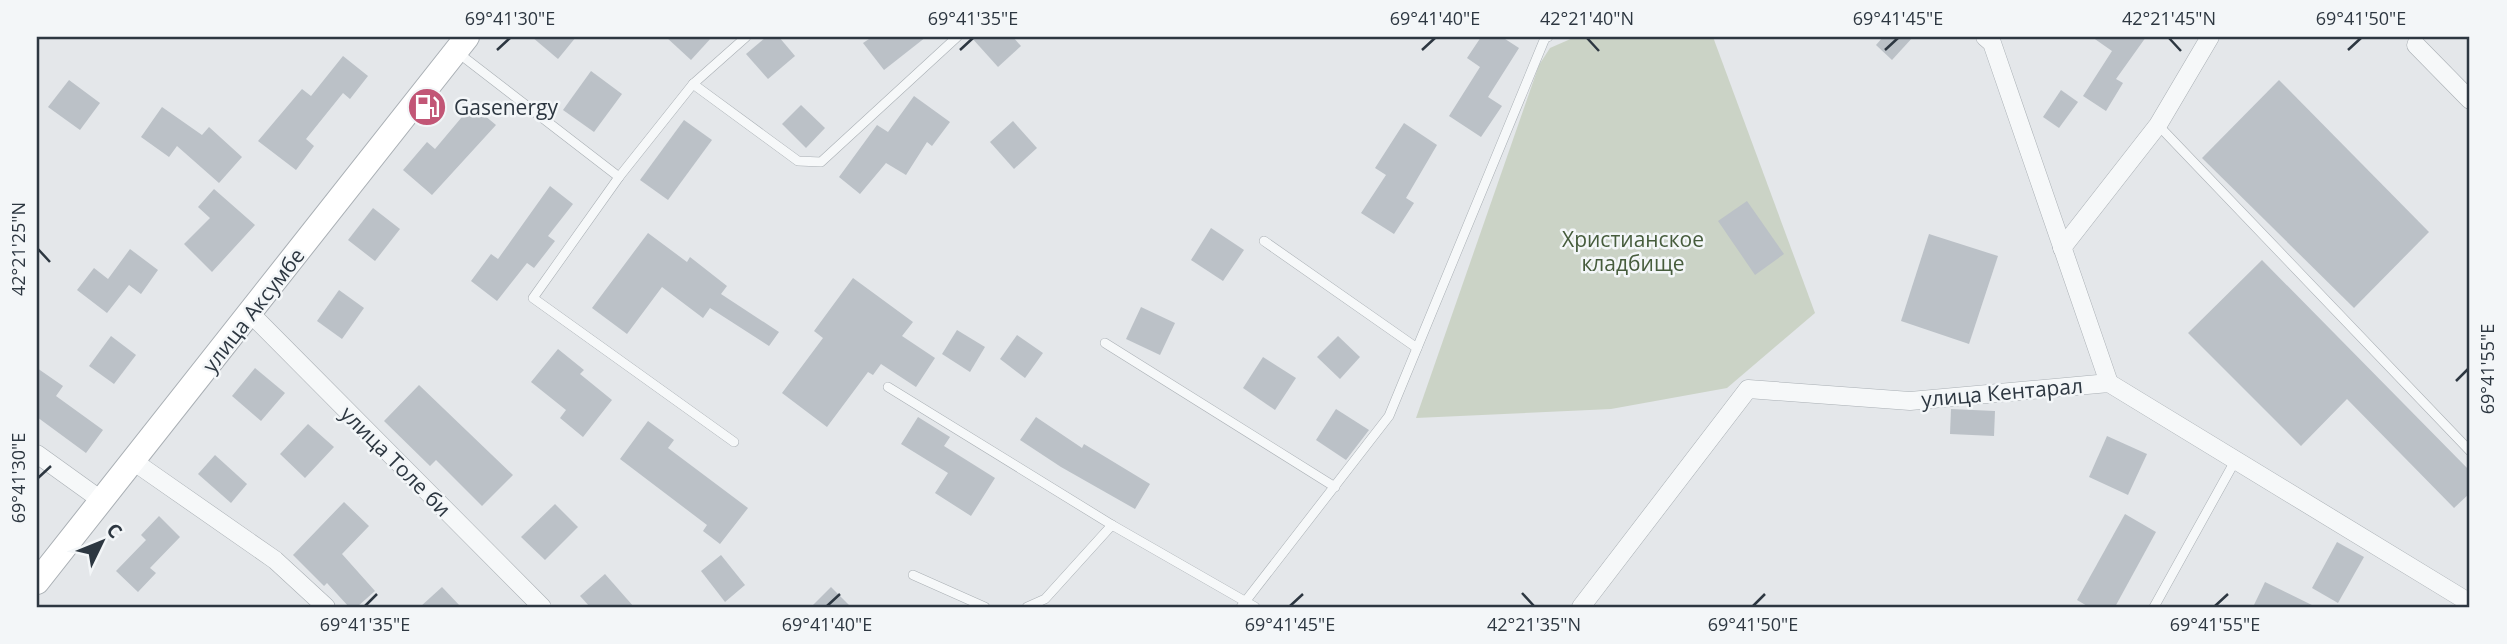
<svg xmlns="http://www.w3.org/2000/svg" width="2507" height="644" font-family="'Open Sans',sans-serif">
  <style>
    .green { fill: #cbd3c6 }
    .building { fill: #bbc1c7 }
    .lines { fill: none; stroke-linecap: round; stroke-linejoin: round }
    .lane-casing { stroke: #a9afb4; stroke-width: 10 }
    .street-casing { stroke: #a9afb4; stroke-width: 19 }
    .secondary-casing { stroke: #a9afb4; stroke-width: 26 }
    .lane { stroke: #f6f8f9; stroke-width: 9 }
    .street { stroke: #f6f8f9; stroke-width: 18 }
    .secondary { stroke: #fff; stroke-width: 24 }
    .ticks { fill: none; stroke: #2d3741; stroke-width: 2.5 }
    .labels { text-anchor: middle; dominant-baseline: central; stroke-width: 5; stroke-linejoin: round; paint-order: stroke }
    .poi-label { font-size: 21px; fill: #2d3741; stroke: #f3f6f8; text-anchor: start }
    .park-label { font-size: 21px; fill: #465c3c; stroke: #f3f6f8 }
    .street-label { font-size: 21px; fill: #2d3741; stroke: #f3f6f8 }
    .neatline { fill: none; stroke: #2d3741; stroke-width: 2.5 }
    .ticks-label { font-size: 18px; text-anchor: middle; fill: #2d3741 }
  </style>
  <rect width="100%" height="100%" fill="#e4e7ea"/>
  <polygon class="green" points="1575,37 1713,37 1815,313 1727,388 1611,409 1416,418 1539,65 1550,48"/>
  <g class="building">
    <polygon points="532,37 576,37 558,59"/>
    <polygon points="666,37 712,37 691,60"/>
    <polygon points="766,37 779,37 795,56 768,79 746,54"/>
    <polygon points="872,37 926,37 884,70 863,43"/>
    <polygon points="971,37 1013,37 1021,46 998,67"/>
    <polygon points="1481,37 1502,37 1519,48 1488,97 1502,106 1481,137 1449,116 1480,67 1467,58"/>
    <polygon points="1883,37 1913,37 1892,60 1876,45"/>
    <polygon points="2092,37 2146,37 2116,79 2123,83 2106,111 2083,96 2112,51"/>
    <polygon points="343,56 368,76 350,99 343,93 306,139 314,146 296,170 258,141 302,89 311,96"/>
    <polygon points="591,71 622,94 594,132 563,110"/>
    <polygon points="69,80 100,103 80,130 48,107"/>
    <polygon points="2279,80 2429,232 2354,308 2202,158"/>
    <polygon points="2061,90 2078,102 2059,128 2043,117"/>
    <polygon points="914,96 950,122 932,146 927,142 906,175 886,163 860,194 839,177 877,125 888,132"/>
    <polygon points="472,105 496,125 432,195 403,170 427,142 435,149"/>
    <polygon points="801,105 825,128 806,148 782,124"/>
    <polygon points="162,107 202,135 209,127 242,157 219,183 177,146 169,157 141,137"/>
    <polygon points="684,120 712,140 668,200 640,180"/>
    <polygon points="1013,121 1037,148 1014,169 990,142"/>
    <polygon points="1404,123 1437,145 1406,198 1414,203 1394,234 1361,213 1386,175 1375,168"/>
    <polygon points="550,186 573,204 548,236 555,241 534,268 527,263 497,301 471,281 491,254 498,259"/>
    <polygon points="214,189 255,225 212,272 184,244 210,218 198,207"/>
    <polygon points="1747,201 1784,254 1755,275 1718,221"/>
    <polygon points="373,208 400,229 375,261 348,240"/>
    <polygon points="1211,228 1244,250 1223,281 1191,260"/>
    <polygon points="648,233 687,262 690,257 727,286 721,294 779,332 769,346 710,308 703,318 662,287 627,334 592,308"/>
    <polygon points="1929,234 1998,256 1969,344 1901,321"/>
    <polygon points="130,249 158,270 141,294 129,285 107,313 77,290 94,268 108,279"/>
    <polygon points="2262,260 2470,471 2470,493 2454,508 2347,399 2301,446 2188,333"/>
    <polygon points="853,278 913,322 902,336 935,358 916,387 881,364 873,375 868,372 827,427 782,393 823,338 814,331"/>
    <polygon points="339,290 364,308 342,339 317,321"/>
    <polygon points="1141,307 1175,323 1160,355 1126,339"/>
    <polygon points="957,330 985,347 970,372 942,354"/>
    <polygon points="1017,335 1043,353 1025,378 1000,359"/>
    <polygon points="111,336 136,355 114,384 89,366"/>
    <polygon points="1338,336 1360,357 1340,379 1317,357"/>
    <polygon points="558,349 584,370 580,374 612,400 583,437 560,418 566,410 531,382"/>
    <polygon points="1263,357 1296,378 1275,410 1243,388"/>
    <polygon points="37,368 63,386 56,396 103,430 86,453 37,417"/>
    <polygon points="255,368 285,393 261,421 232,396"/>
    <polygon points="419,385 513,475 482,506 436,460 430,466 384,421"/>
    <polygon points="1336,409 1369,430 1346,460 1316,440"/>
    <polygon points="1951,409 1995,411 1994,436 1950,434"/>
    <polygon points="918,417 950,437 944,446 995,478 971,516 935,493 948,473 901,444"/>
    <polygon points="1036,417 1082,448 1084,444 1150,484 1135,509 1061,467 1020,440"/>
    <polygon points="648,421 674,440 668,448 748,508 720,544 703,531 707,525 620,459"/>
    <polygon points="308,424 334,447 305,478 280,454"/>
    <polygon points="2107,436 2147,454 2128,495 2089,477"/>
    <polygon points="215,455 247,484 231,503 198,474"/>
    <polygon points="344,502 369,526 342,554 375,591 357,607 349,607 327,583 324,586 293,555"/>
    <polygon points="555,504 578,527 545,560 521,537"/>
    <polygon points="2125,514 2156,532 2115,607 2089,607 2077,600"/>
    <polygon points="159,516 180,537 150,568 156,573 138,592 116,571 146,540 141,535"/>
    <polygon points="2337,542 2364,557 2338,603 2312,588"/>
    <polygon points="721,555 745,585 725,602 701,571"/>
    <polygon points="605,574 634,607 590,607 580,596"/>
    <polygon points="2265,582 2316,607 2253,607"/>
    <polygon points="442,587 461,607 420,607"/>
    <polygon points="831,587 851,607 811,607"/>
  </g>
  <g class="lines">
    <g class="lane-casing">
      <g id="lane">
        <polyline points="457,52 619,177 533,298 734,442"/>
        <polyline points="693,84 746,37"/>
        <polyline points="2158,125 2470,451"/>
        <polyline points="619,177 693,84 798,161 821,162 957,37"/>
        <polyline points="1264,241 1417,348"/>
        <polyline points="1105,343 1335,487"/>
        <polyline points="888,387 1112,525"/>
        <polyline points="913,575 985,607"/>
        <polyline points="1027,607 1045,599 1112,525 1255,607"/>
        <polyline points="1241,607 1389,416 1545,38 1548,37"/>
        <polyline points="2154,607 2235,461"/>
      </g>
    </g>
    <g class="street-casing">
      <g id="street">
        <polyline points="1985,37 1992,43 2109,383"/>
        <polyline points="2416,45 2470,100"/>
        <polyline points="2062,248 2158,125 2210,37"/>
        <polyline points="251,314 542,607"/>
        <polyline points="37,454 101,500"/>
        <polyline points="133,461 275,560 326,607"/>
        <polyline points="1581,607 1748,389 1910,401 2109,383 2470,603"/>
      </g>
    </g>
    <g class="secondary-casing">
      <polyline id="secondary" points="37,582 467,37"/>
    </g>
    <use href="#lane" class="lane"/>
    <use href="#street" class="street"/>
    <use href="#secondary" class="secondary"/>
  </g>
  <path class="ticks" d="M 1587,38 L 1599,51M 2169,38 L 2181,51M 497,50 L 510,38M 960,50 L 973,38M 1422,50 L 1435,38M 1885,50 L 1898,38M 2348,50 L 2361,38M 38,249 L 50,262M 2456,381 L 2468,369M 38,478 L 51,466M 1522,593 L 1534,606M 365,606 L 377,594M 827,606 L 840,594M 1290,606 L 1303,594M 1753,606 L 1765,594M 2215,606 L 2228,594"/>
  <defs>
    <g id="fuel-disc" transform="scale(2.0125)"><circle r="9.5" fill="#c25676" stroke="#f3f6f8"/><path d="M-5.5-6h7V0h2V4h1.3V-2.5L3-4.5l.8-.8L6-3V5H2.5V1h-1V6h-7ZM-4.2-4.7v3.2H.2V-4.7Z" fill="#fff"/></g>
  </defs>
  <g fill-rule="evenodd">
    <use href="#fuel-disc" x="427" y="107"/>
  </g>
  <g class="labels">
    <g class="poi-label">
      <text x="454" y="107">Gasenergy</text>
    </g>
    <g class="park-label">
      <text x="1633" y="239">Христианское<tspan x="1633" dy="24">кладбище</tspan></text>
    </g>
    <g class="street-label">
      <text transform="translate(253 310) rotate(-52)">улица Аксумбе</text>
      <text transform="translate(2002 392) rotate(-5)">улица Кентарал</text>
      <text transform="translate(396 461) rotate(45)">улица Толе би</text>
    </g>
  </g>
  <rect width="2507" height="644" fill="none" stroke="#f3f6f8" stroke-width="77"/>
  <g transform="translate(102 542) rotate(47)" stroke="#f3f6f8" stroke-width="5" paint-order="stroke">
  <path d="M0-5L12 26L0 18L-12 26Z" fill="#2d3741"/>
  <text y="-10" font-size="19" font-weight="bold" text-anchor="middle" fill="#2d3741">С</text>
  </g>
  <rect x="38" y="38" width="2430" height="568" class="neatline"/>
  <g class="ticks-label">
    <text x="510" y="25">69°41'30"E</text>
    <text x="973" y="25">69°41'35"E</text>
    <text x="1435" y="25">69°41'40"E</text>
    <text x="1587" y="25">42°21'40"N</text>
    <text x="1898" y="25">69°41'45"E</text>
    <text x="2169" y="25">42°21'45"N</text>
    <text x="2361" y="25">69°41'50"E</text>
    <text transform="translate(19 249) rotate(-90)" y="6">42°21'25"N</text>
    <text transform="translate(2488 369) rotate(-90)" y="6">69°41'55"E</text>
    <text transform="translate(19 478) rotate(-90)" y="6">69°41'30"E</text>
    <text x="365" y="631">69°41'35"E</text>
    <text x="827" y="631">69°41'40"E</text>
    <text x="1290" y="631">69°41'45"E</text>
    <text x="1534" y="631">42°21'35"N</text>
    <text x="1753" y="631">69°41'50"E</text>
    <text x="2215" y="631">69°41'55"E</text>
  </g>
</svg>
